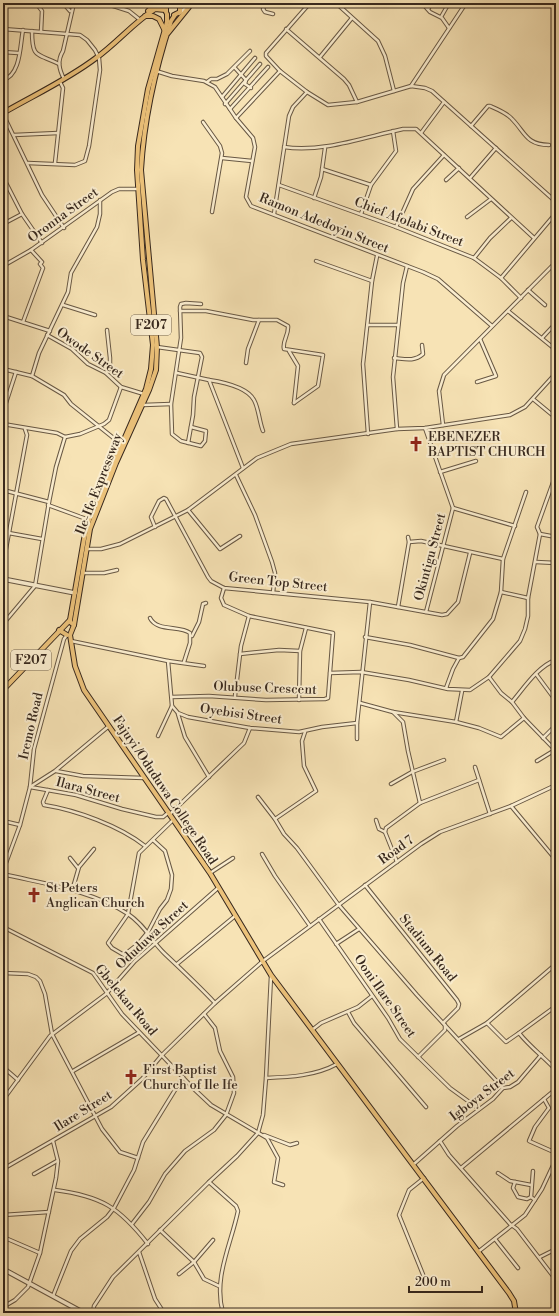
<svg xmlns="http://www.w3.org/2000/svg" width="559" height="1316" font-family="'Libre Bodoni',serif">
  <style>
    .lines { fill: none; stroke-linecap: round; stroke-linejoin: round }
    .minor-casing { stroke: #685844; stroke-width: 4.5 }
    .tertiary-casing { stroke: #685844; stroke-width: 5.5 }
    .secondary-casing { stroke: #38291e; stroke-width: 5.5 }
    .primary-casing { stroke: #38291e; stroke-width: 6 }
    .minor { stroke: #faedcf; stroke-width: 2.5 }
    .tertiary { stroke: #faedcf; stroke-width: 3.5 }
    .secondary { stroke: #faedcf; stroke-width: 3.5 }
    .primary { stroke: #ecc27a; stroke-width: 4 }
    .labels { text-anchor: middle; dominant-baseline: central; stroke-width: 4; stroke-linejoin: round; paint-order: stroke }
    .shield { fill: #faedcf; stroke: #726453; stroke-width: 1 }
    .shield-label { font-size: 12px; font-weight: bold; fill: #38291e }
    .street-label { font-size: 13px; fill: #38291e; stroke: #faedcf }
    .poi-label { font-size: 13px; fill: #38291e; stroke: #faedcf; text-anchor: start }
  </style>
  <rect width="100%" height="100%" fill="#f7e3b5"/>
  <filter id="stains"><feTurbulence type="fractalNoise" baseFrequency=".005" numOctaves="4"/><feColorMatrix values="0 0 0 0 .2 0 0 0 0 .09 0 0 0 0 .02 0 0 0 .5 -.17"/></filter>
  <radialGradient id="worn" r=".72"><stop offset=".6" stop-color="#630" stop-opacity="0"/><stop offset="1" stop-color="#630" stop-opacity=".3"/></radialGradient>
  <g class="lines">
    <g class="minor-casing">
      <g id="minor">
        <polyline points="36,3 42,11 41,32"/>
        <polyline points="63,3 70,11"/>
        <polyline points="104,3 129,11 139,19"/>
        <polyline points="266,3 263,9 265,12 273,14"/>
        <polyline points="310,3 266,53 266,56 280,71 307,92 328,105 357,102 411,86 425,88 432,91 556,202"/>
        <polyline points="336,3 378,41 385,56 394,91"/>
        <polyline points="422,3 430,12 442,18 449,28"/>
        <polyline points="428,9 432,3"/>
        <polyline points="441,17 449,3"/>
        <polyline points="3,29 80,35 87,40 95,50 99,58 100,70 89,146 85,161 75,165 28,163"/>
        <polyline points="286,29 344,79 349,85 357,102"/>
        <path d="M 32,31 C 32,59 37,53 59,64"/>
        <polyline points="3,52 18,53"/>
        <polyline points="320,57 352,18"/>
        <polyline points="235,68 246,80 245,84 251,88"/>
        <polyline points="156,71 172,76 204,81 215,87 236,118 253,138 255,147 246,197 251,206 423,272 438,279 492,326"/>
        <path d="M 64,79 C 59,69 57,61 63,51 L 74,3"/>
        <path d="M 3,80 C 21,75 20,45 23,30"/>
        <polyline points="207,82 211,79 217,79 227,74 250,51"/>
        <polyline points="411,86 466,3"/>
        <polyline points="222,97 255,58"/>
        <polyline points="225,104 260,64"/>
        <polyline points="230,109 268,67"/>
        <polyline points="3,114 42,195 64,228"/>
        <polyline points="236,118 280,71"/>
        <polyline points="203,122 220,146 222,153 212,212"/>
        <path d="M 471,126 L 488,106 L 490,106 C 497,109 507,113 512,119 C 525,132 526,145 549,145"/>
        <polyline points="421,133 444,102"/>
        <polyline points="14,135 58,133"/>
        <path d="M 284,147 C 322,153 365,137 403,129 L 416,129 L 534,238"/>
        <polyline points="222,158 252,161"/>
        <polyline points="55,163 63,88 60,82"/>
        <polyline points="322,169 371,185"/>
        <polyline points="3,177 22,214 42,243"/>
        <polyline points="470,178 496,148"/>
        <polyline points="446,180 459,168"/>
        <polyline points="279,185 396,227 474,258 501,278 521,298"/>
        <polyline points="314,198 321,177 325,148"/>
        <polyline points="274,214 289,116 293,107 307,92"/>
        <polyline points="361,214 371,185 396,151 393,131"/>
        <polyline points="467,217 491,199"/>
        <polyline points="3,224 22,214"/>
        <polyline points="396,227 413,189 444,155"/>
        <polyline points="474,258 490,238 511,218"/>
        <polyline points="316,261 372,281"/>
        <polyline points="3,266 31,250 112,192 119,189 138,189"/>
        <polyline points="501,278 556,213"/>
        <polyline points="528,290 545,305"/>
        <polyline points="63,305 95,315"/>
        <path d="M 180,311 L 206,311 L 253,320 L 277,320 L 288,326 C 289,335 282,341 284,349 L 323,355 L 318,386 L 294,403"/>
        <polyline points="508,311 556,350"/>
        <polyline points="3,316 50,331"/>
        <polyline points="23,322 43,268 40,264 42,262 31,250"/>
        <polyline points="368,325 398,325"/>
        <polyline points="47,335 72,349 88,364 106,373 121,387 144,394"/>
        <polyline points="542,338 556,323"/>
        <polyline points="157,347 200,353 202,357 194,397 193,415 188,443"/>
        <polyline points="289,351 298,366 294,403"/>
        <path d="M 394,358 C 405,359 414,362 423,354 L 422,345"/>
        <polyline points="246,363 248,349 259,320"/>
        <polyline points="3,369 32,376 64,395 71,404 121,444"/>
        <polyline points="106,373 110,366 110,358 107,330"/>
        <polyline points="177,373 209,380 243,468"/>
        <polyline points="32,376 39,353 68,292 71,273 97,227 100,214 100,200"/>
        <path d="M 209,380 C 222,382 247,387 254,400 C 259,409 259,421 263,431"/>
        <polyline points="477,382 496,376 480,339"/>
        <polyline points="533,399 556,418"/>
        <polyline points="143,405 171,404"/>
        <polyline points="3,412 16,372"/>
        <polyline points="3,424 57,433 65,437 80,434 104,424 109,420 121,387"/>
        <polyline points="443,425 439,391 444,375 556,262"/>
        <polyline points="191,427 206,431 205,441 201,446 181,441 172,434 171,404 181,338 180,307 181,304 186,303 201,304"/>
        <polyline points="425,428 453,508 426,612"/>
        <polyline points="397,429 393,377 403,283 407,266"/>
        <polyline points="368,434 363,364 372,281 377,256"/>
        <polyline points="440,472 476,461"/>
        <polyline points="556,474 537,527 540,534 556,537"/>
        <polyline points="236,475 255,515 272,562 275,573 273,593"/>
        <polyline points="3,490 49,502"/>
        <polyline points="48,505 89,520"/>
        <polyline points="453,508 515,526"/>
        <polyline points="188,510 220,549 240,536"/>
        <polyline points="155,527 151,517 159,501 164,498 166,499 208,577 211,581 224,588 370,602 442,615 447,614 458,602 470,553"/>
        <polyline points="3,532 42,539"/>
        <polyline points="409,542 421,541 503,559"/>
        <polyline points="86,549 101,549 120,544 188,510 257,458 291,444 397,429 425,428 510,415 525,407 556,373"/>
        <polyline points="536,562 556,563"/>
        <polyline points="3,565 27,435 25,429"/>
        <polyline points="83,573 104,573 117,570"/>
        <polyline points="501,592 528,598"/>
        <polyline points="398,607 409,542 408,537"/>
        <polyline points="556,613 556,609"/>
        <path d="M 150,618 C 157,632 180,625 190,633 L 190,643 L 184,662"/>
        <polyline points="3,624 35,586 49,502 56,467 65,437"/>
        <polyline points="192,636 199,622 203,604 206,603"/>
        <polyline points="365,637 410,645 459,658 463,657 493,619 501,592 503,559 526,492"/>
        <polyline points="71,641 168,661 172,706 178,713 188,717 250,728 299,732 322,727 357,723"/>
        <polyline points="240,654 279,650 300,651"/>
        <polyline points="168,661 204,666"/>
        <polyline points="330,673 361,672 409,680 448,689 470,690 489,677 520,641 525,629 528,616 528,598 540,534"/>
        <polyline points="536,674 556,701"/>
        <polyline points="489,677 501,693 512,702 524,718 556,751"/>
        <polyline points="446,688 453,669 459,658"/>
        <polyline points="235,696 241,646 249,616"/>
        <polyline points="172,697 209,696 266,700 325,699 328,698 333,633 249,616 224,605 221,598 224,588"/>
        <polyline points="299,700 300,651 306,628"/>
        <path d="M 512,702 C 524,688 538,666 556,660"/>
        <polyline points="360,703 393,712 403,722 408,751 420,803"/>
        <polyline points="393,712 456,722 479,728 501,737 524,718"/>
        <polyline points="178,714 185,737 209,777"/>
        <polyline points="456,722 462,691"/>
        <polyline points="109,726 55,771 30,787 76,795 122,809 156,817 163,817 169,812"/>
        <polyline points="158,736 172,706"/>
        <polyline points="543,738 556,725"/>
        <polyline points="357,739 357,723 370,602"/>
        <polyline points="537,761 555,750"/>
        <polyline points="475,767 490,814"/>
        <polyline points="56,771 83,776 144,778"/>
        <polyline points="391,784 412,772 444,760"/>
        <path d="M 48,790 L 43,802 L 44,805 C 76,810 120,826 145,846"/>
        <polyline points="258,797 275,819 284,834 297,848 338,904 417,995 503,1088"/>
        <polyline points="511,806 556,860"/>
        <polyline points="170,814 244,743 250,728"/>
        <polyline points="275,819 316,791 304,766 302,741 305,732"/>
        <polyline points="376,820 379,829 385,832"/>
        <polyline points="3,821 20,825"/>
        <polyline points="153,840 165,851 172,875 171,889 167,900 160,909 148,932 138,944 124,955 112,948 108,943 128,914 139,853 172,821"/>
        <polyline points="262,854 275,876 310,926"/>
        <polyline points="70,858 78,868"/>
        <polyline points="397,862 385,832 386,828 420,803 479,780"/>
        <polyline points="3,871 20,825 30,787 34,749 64,639 67,635"/>
        <polyline points="210,873 233,858"/>
        <path d="M 3,874 C 44,884 91,890 128,914 C 146,926 151,941 165,954 C 182,970 199,986 215,1003"/>
        <polyline points="365,885 457,1000 459,1004 458,1008 443,1023"/>
        <polyline points="72,891 79,867 94,849"/>
        <polyline points="319,919 388,1018 400,1039 450,1088 479,1109"/>
        <polyline points="3,927 93,973 122,1014 194,1089 211,1105 267,1138 278,1158 274,1182 283,1185"/>
        <polyline points="336,944 359,929"/>
        <polyline points="177,964 235,916"/>
        <polyline points="3,973 28,974 36,977 40,981 45,994 52,1034 102,1129 120,1152 138,1158"/>
        <path d="M 556,1006 L 519,1033 C 530,1047 544,1057 556,1070"/>
        <polyline points="348,1012 354,1023 426,1107"/>
        <polyline points="487,1023 506,1042 519,1033"/>
        <polyline points="312,1030 321,1023 358,1007 372,996"/>
        <polyline points="459,1039 487,1023 556,964"/>
        <polyline points="418,1057 445,1030 445,1025"/>
        <polyline points="3,1067 18,1080"/>
        <polyline points="73,1071 138,1033"/>
        <path d="M 266,1078 C 290,1077 315,1076 337,1064"/>
        <polyline points="544,1099 549,1108 535,1127 529,1141 556,1153"/>
        <polyline points="3,1100 50,1036 106,994 135,961 218,888"/>
        <polyline points="264,1135 290,1145 297,1143"/>
        <polyline points="440,1141 449,1155 510,1224 517,1229 556,1280"/>
        <polyline points="414,1164 457,1126 493,1099 503,1088 510,1087 518,1082 541,1055"/>
        <polyline points="461,1168 556,1089"/>
        <polyline points="3,1169 111,1107 142,1079 162,1055 215,1003 263,961 421,844 440,832 511,806 556,785"/>
        <polyline points="533,1171 531,1197 535,1200"/>
        <polyline points="498,1173 510,1181 531,1185"/>
        <polyline points="34,1174 57,1161"/>
        <polyline points="424,1178 409,1190 399,1215 426,1282"/>
        <path d="M 209,1182 L 236,1206 L 238,1211 C 231,1245 213,1278 223,1313"/>
        <polyline points="515,1182 513,1188 518,1197 527,1199 531,1197"/>
        <path d="M 55,1190 C 101,1196 119,1207 148,1244"/>
        <polyline points="3,1215 49,1212"/>
        <polyline points="132,1224 149,1202 165,1174 185,1151 214,1130 226,1115 234,1093 233,1077 220,1051 215,1028 204,1014"/>
        <polyline points="160,1230 194,1262 204,1279 219,1286"/>
        <polyline points="3,1237 40,1253"/>
        <polyline points="495,1239 518,1268"/>
        <polyline points="139,1252 155,1299 164,1313"/>
        <polyline points="478,1252 525,1215 542,1189 556,1159"/>
        <polyline points="540,1257 556,1249"/>
        <polyline points="179,1274 194,1262 213,1240"/>
        <polyline points="53,1296 71,1251 80,1239 107,1217 114,1208 134,1170 143,1142 183,1077"/>
        <polyline points="3,1307 15,1300 28,1287 40,1253 56,1178 58,1161 53,1141"/>
        <polyline points="93,1313 94,1306 113,1277 209,1182 237,1156 258,1133 263,1115 266,1078 271,976"/>
        <polyline points="549,1313 556,1307"/>
      </g>
    </g>
    <g class="tertiary-casing">
      <g id="tertiary">
        <polyline points="3,579 75,593"/>
        <polyline points="3,1269 84,1313"/>
      </g>
    </g>
    <g class="secondary-casing">
      <g id="secondary">
        <polyline points="181,3 190,3"/>
        <polyline points="179,13 193,3"/>
      </g>
    </g>
    <g class="primary-casing">
      <g id="primary">
        <polyline points="166,3 166,12"/>
        <polyline points="148,11 157,3"/>
        <polyline points="174,15 180,12 180,3"/>
        <path d="M 175,15 L 171,21 C 155,70 144,119 141,170 L 157,347 L 156,370 L 149,390 L 116,463 L 90,529 L 74,625 L 70,635 L 75,666 L 84,690 L 210,873 L 271,975 L 509,1293 L 514,1301 L 516,1313"/>
        <polyline points="145,16 153,16 159,19 165,31"/>
        <polyline points="168,33 189,7"/>
        <path d="M 3,113 C 34,95 67,80 96,58 C 117,43 133,23 155,9 L 165,10"/>
        <polyline points="74,625 70,622 70,620 84,539 89,520 146,389 151,369 153,345 143,260 137,170 138,146 148,89 167,22 167,14"/>
        <polyline points="59,630 67,635"/>
        <polyline points="3,690 70,620"/>
      </g>
    </g>
    <use href="#minor" class="minor"/>
    <use href="#tertiary" class="tertiary"/>
    <use href="#secondary" class="secondary"/>
    <use href="#primary" class="primary"/>
  </g>
  <defs>
    <g id="church-bare" transform="scale(1.2)"><path d="M-1.2-6h2.4v3.5h3.3v2.4h-3.3V6h-2.4V-.1h-3.3v-2.4h3.3Z" fill="#8f2418" stroke="#faedcf" stroke-width="2.5" paint-order="stroke"/></g>
  </defs>
  <g fill-rule="evenodd">
    <use href="#church-bare" x="416" y="444"/>
    <use href="#church-bare" x="34" y="895"/>
    <use href="#church-bare" x="131" y="1077"/>
  </g>
  <g class="labels">
    <g class="shield">
      <rect x="131" y="315" width="40" height="20" rx="3"/>
      <rect x="11" y="650" width="40" height="20" rx="3"/>
    </g>
    <g class="shield-label">
      <text x="151" y="325">F207</text>
      <text x="31" y="660">F207</text>
    </g>
    <g class="street-label">
      <text transform="translate(63 215) rotate(-36)">Oronna Street</text>
      <text transform="translate(409 222) rotate(21)">Chief Afolabi Street</text>
      <text transform="translate(324 223) rotate(22)">Ramon Adedoyin Street</text>
      <text transform="translate(90 353) rotate(35)">Owode Street</text>
      <text transform="translate(99 484) rotate(-69)">Ile-Ife Expressway</text>
      <text transform="translate(430 557) rotate(-75)">Okintigu Street</text>
      <text transform="translate(278 582) rotate(6)">Green Top Street</text>
      <text transform="translate(265 688) rotate(2)">Olubuse Crescent</text>
      <text transform="translate(241 714) rotate(8)">Oyebisi Street</text>
      <text transform="translate(31 726) rotate(-77)">Iremo Road</text>
      <text transform="translate(88 790) rotate(15)">Ilara Street</text>
      <text transform="translate(165 790) rotate(56)">Fajuyi /Oduduwa College Road</text>
      <text transform="translate(396 850) rotate(-36)">Road 7</text>
      <text transform="translate(152 935) rotate(-43)">Oduduwa Street</text>
      <text transform="translate(428 948) rotate(51)">Stadium Road</text>
      <text transform="translate(385 996) rotate(55)">Ooni Ilare Street</text>
      <text transform="translate(126 1000) rotate(50)">Gbelekan Road</text>
      <text transform="translate(482 1095) rotate(-37)">Igboya Street</text>
      <text transform="translate(83 1111) rotate(-32)">Ilare Street</text>
    </g>
    <g class="poi-label">
      <text x="428" y="437">EBENEZER<tspan x="428" dy="15">BAPTIST CHURCH</tspan></text>
      <text x="46" y="888">St Peters<tspan x="46" dy="15">Anglican Church</tspan></text>
      <text x="143" y="1070">First Baptist<tspan x="143" dy="15">Church of Ile Ife</tspan></text>
    </g>
  </g>
  <rect width="559" height="1316" fill="none" stroke="#f7e3b5" stroke-width="16"/>
  <rect x="4" y="4" width="551" height="1308" fill="none" stroke="#38291e" stroke-width="2"/>
  <rect x="8" y="8" width="543" height="1300" fill="none" stroke="#38291e"/>
  <path d="M409 1286v6h73v-6" fill="none" stroke="#38291e" stroke-width="2"/>
  <text x="415" y="1286" font-size="12" fill="#38291e" stroke="#faedcf" stroke-width="3" paint-order="stroke">200 m</text>
  <rect width="100%" height="100%" filter="url(#stains)"/>
  <rect width="100%" height="100%" fill="url(#worn)"/>
</svg>
